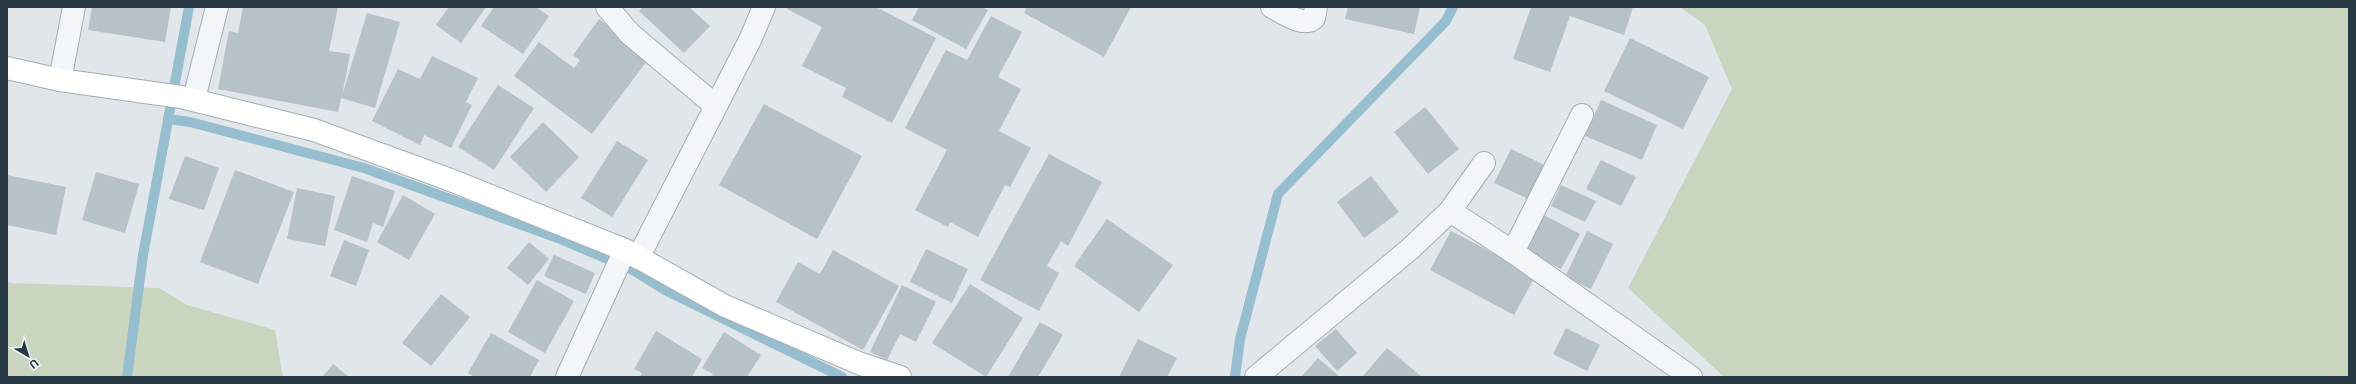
<svg xmlns="http://www.w3.org/2000/svg" width="2356" height="384" font-family="Inter,sans-serif">
  <style>
    .green { fill: #cad5c0 }
    .lines { fill: none; stroke-linecap: round; stroke-linejoin: round }
    .stream { stroke: #97bece; stroke-width: 10 }
    .building { fill: #b6c1c8 }
    .street-casing { stroke: #a5aeb5; stroke-width: 24 }
    .secondary-casing { stroke: #a5aeb5; stroke-width: 24 }
    .street { stroke: #f3f6f8; stroke-width: 22 }
    .secondary { stroke: #fff; stroke-width: 22 }
  </style>
  <rect width="100%" height="100%" fill="#e0e6ea"/>
  <g class="green">
    <polygon points="1680,7 2349,7 2349,377 1724,377 1628,288 1732,89 1705,25"/>
    <polygon points="7,281 11,283 159,288 187,305 275,330 283,377 7,377"/>
  </g>
  <g class="lines">
    <g class="stream">
      <polyline points="168,119 190,122 364,168 558,238 633,270 665,290 842,377"/>
      <polyline points="127,377 143,255 189,7"/>
      <polyline points="1235,377 1240,339 1278,194 1446,21 1453,7"/>
    </g>
  </g>
  <g class="building">
    <polygon points="92,7 171,7 165,42 88,30"/>
    <polygon points="243,7 338,7 329,51 350,54 342,96 367,13 400,22 375,108 341,98 338,112 218,89 229,31 238,33"/>
    <polygon points="449,7 486,7 461,43 436,25"/>
    <polygon points="494,7 536,7 549,16 523,54 481,26"/>
    <polygon points="643,7 689,7 710,26 684,53 639,11"/>
    <polygon points="788,7 876,7 936,38 892,123 842,97 846,88 802,66 822,27 787,9"/>
    <polygon points="919,7 982,7 988,10 966,49 912,20"/>
    <polygon points="1027,7 1131,7 1104,57 1024,13"/>
    <polygon points="1348,7 1420,7 1414,34 1345,19"/>
    <polygon points="1531,7 1633,7 1624,35 1570,16 1550,72 1513,59"/>
    <polygon points="991,16 1022,32 998,77 1021,89 999,131 1031,148 1010,187 1005,185 978,237 950,222 948,227 915,210 947,150 905,128 946,50 967,60"/>
    <polygon points="599,19 650,57 592,134 514,76 539,42 574,68 580,60 573,55"/>
    <polygon points="1630,38 1709,77 1683,129 1604,91"/>
    <polygon points="432,56 478,78 466,102 472,105 451,148 424,135 420,145 372,121 398,69 420,79"/>
    <polygon points="498,85 534,108 494,170 458,147"/>
    <polygon points="1601,100 1657,125 1642,160 1585,136"/>
    <polygon points="764,104 862,156 817,239 719,185"/>
    <polygon points="1425,107 1459,149 1428,174 1394,132"/>
    <polygon points="543,122 579,157 546,192 510,157"/>
    <polygon points="617,141 648,160 612,217 581,198"/>
    <polygon points="1511,149 1547,166 1530,200 1494,183"/>
    <polygon points="1049,154 1102,182 1068,246 1061,241 1047,266 1059,273 1039,311 980,280"/>
    <polygon points="185,156 219,168 204,210 169,199"/>
    <polygon points="1601,160 1636,177 1621,206 1586,189"/>
    <polygon points="235,170 294,192 258,284 200,262"/>
    <polygon points="96,172 139,184 125,233 82,220"/>
    <polygon points="7,175 66,187 56,235 7,225"/>
    <polygon points="352,176 395,191 383,227 373,223 367,242 334,230"/>
    <polygon points="1371,176 1399,212 1364,238 1337,202"/>
    <polygon points="1561,185 1596,201 1585,222 1551,206"/>
    <polygon points="297,188 335,196 325,246 287,239"/>
    <polygon points="403,195 435,214 409,260 377,242"/>
    <polygon points="1544,215 1580,234 1561,269 1525,250"/>
    <polygon points="1107,219 1173,265 1139,312 1074,266"/>
    <polygon points="1451,231 1536,275 1514,315 1430,270"/>
    <polygon points="1587,231 1613,244 1591,289 1565,277"/>
    <polygon points="344,240 369,250 356,286 330,276"/>
    <polygon points="529,242 549,259 528,285 507,268"/>
    <polygon points="926,249 968,269 952,303 910,282"/>
    <polygon points="833,250 899,286 863,350 776,302 798,262 820,274"/>
    <polygon points="554,255 595,273 586,294 544,276"/>
    <polygon points="537,280 574,301 545,353 508,332"/>
    <polygon points="970,284 1023,318 986,377 932,343"/>
    <polygon points="902,285 936,302 916,342 900,334 887,360 870,352"/>
    <polygon points="441,294 470,317 431,366 402,343"/>
    <polygon points="1040,322 1063,335 1038,377 1008,377"/>
    <polygon points="1566,328 1600,345 1587,371 1553,354"/>
    <polygon points="1336,329 1357,353 1337,371 1315,346"/>
    <polygon points="656,331 702,359 692,377 640,377 642,373 634,369"/>
    <polygon points="724,332 761,355 747,377 711,377 713,374 702,368"/>
    <polygon points="491,333 539,360 530,377 474,377 468,373"/>
    <polygon points="1138,339 1177,358 1167,377 1119,377"/>
    <polygon points="1387,348 1422,377 1362,377"/>
    <polygon points="1318,358 1340,377 1301,377"/>
    <polygon points="333,364 349,377 322,377"/>
  </g>
  <g class="lines">
    <g class="street-casing">
      <g id="street">
        <polyline points="607,7 630,34 716,106"/>
        <path d="M 1272,7 C 1282,12 1304,28 1314,18 L 1316,7"/>
        <polyline points="60,80 74,7"/>
        <polyline points="194,99 217,7"/>
        <polyline points="1450,211 1484,163"/>
        <polyline points="1513,252 1582,115"/>
        <polyline points="638,258 750,40 764,7"/>
        <polyline points="567,377 625,250"/>
        <polyline points="1256,377 1410,249 1450,211 1513,252 1691,377"/>
      </g>
    </g>
    <g class="secondary-casing">
      <polyline id="secondary" points="7,68 60,80 181,97 314,130 448,179 625,250 725,306 861,364 900,377"/>
    </g>
    <use href="#street" class="street"/>
    <use href="#secondary" class="secondary"/>
  </g>
  <rect width="2356" height="384" fill="none" stroke="#273843" stroke-width="16"/>
  <g transform="translate(28 356) rotate(142)" stroke="#f0f5f7" stroke-width="3" paint-order="stroke">
  <path d="M0-3L7 15L0 10L-7 15Z" fill="#273843"/>
  <text y="-6" font-size="11" font-weight="bold" text-anchor="middle" fill="#273843">U</text>
  </g>
</svg>
